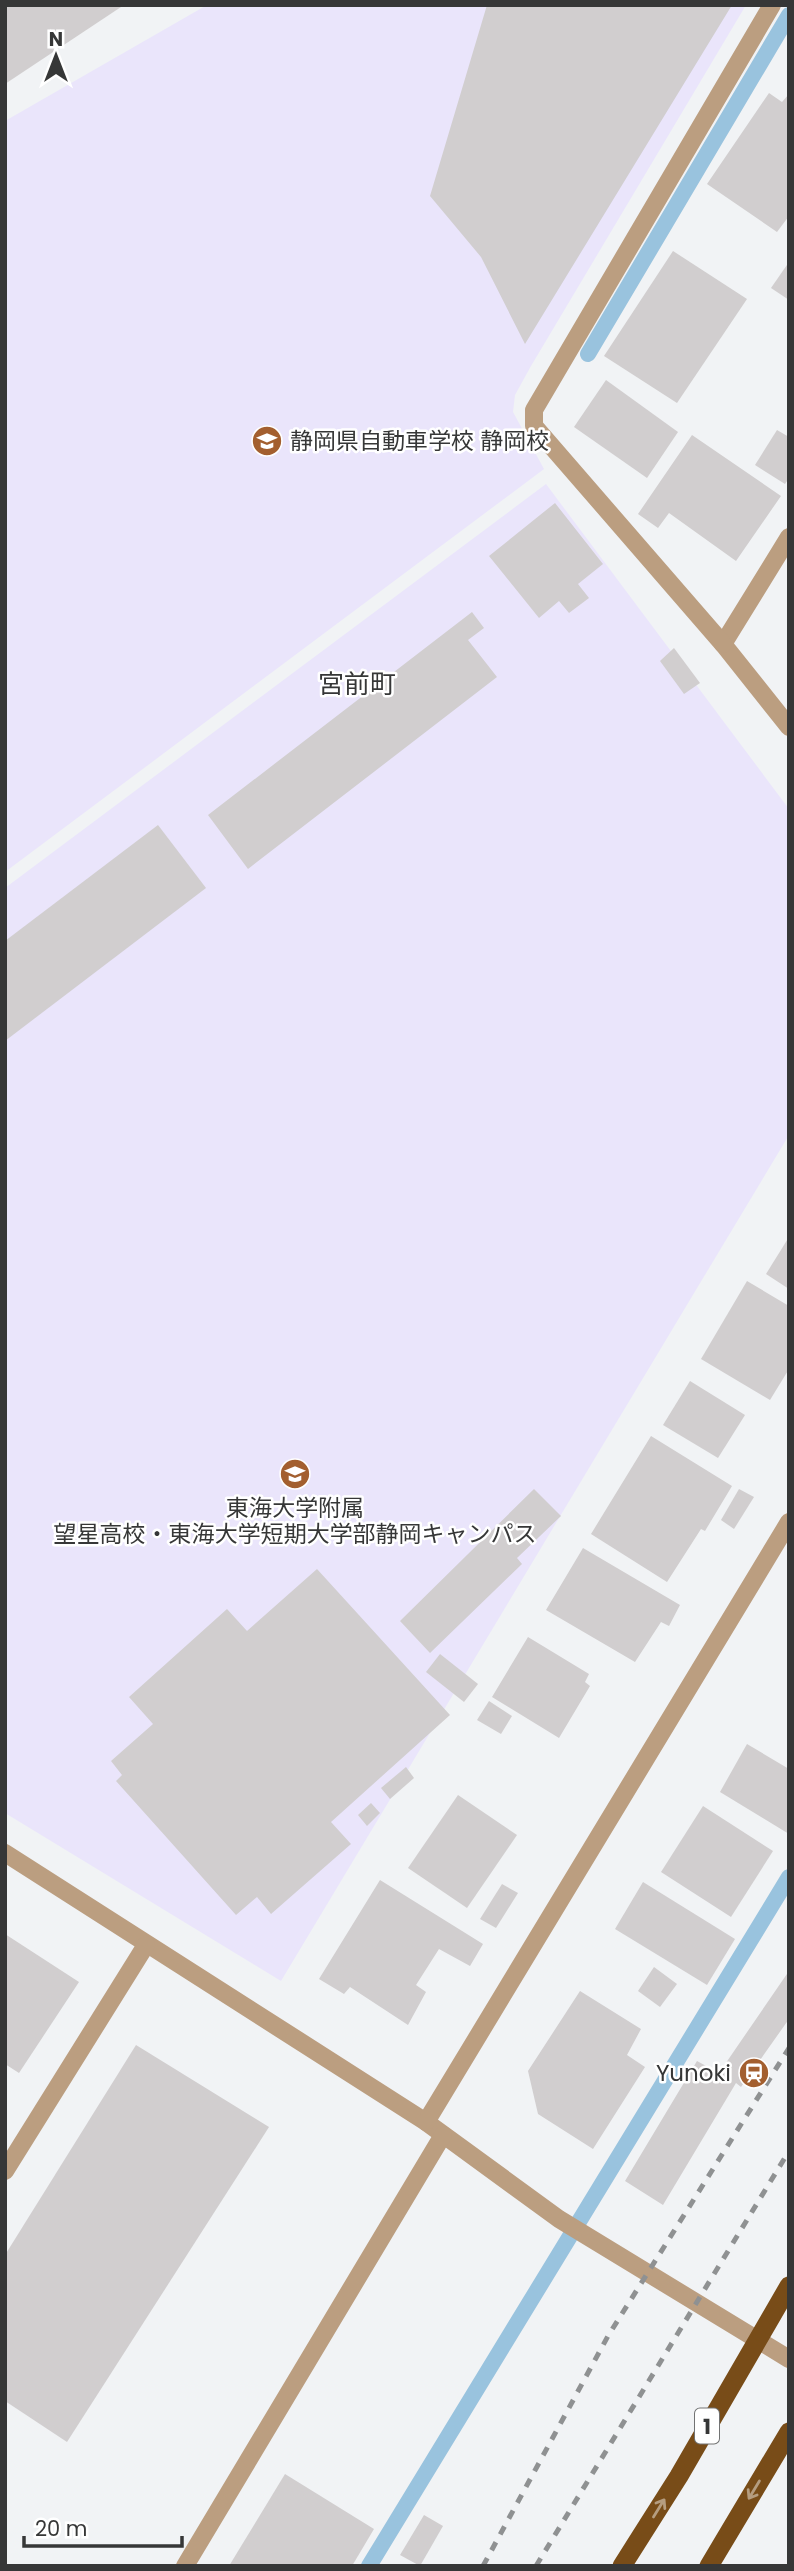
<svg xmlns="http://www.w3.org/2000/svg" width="794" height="2571" font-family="Poppins,'Noto Sans JP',sans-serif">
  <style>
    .education { fill: #eae5fb }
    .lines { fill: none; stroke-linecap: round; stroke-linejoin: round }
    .stream { stroke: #99c3de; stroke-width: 16 }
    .building { fill: #d1cecf }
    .minor { stroke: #bb9e80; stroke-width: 18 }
    .trunk { stroke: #784c18; stroke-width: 19 }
    .rail { stroke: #8f9192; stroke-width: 5; stroke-dasharray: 9 9; stroke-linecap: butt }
    .oneway { stroke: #b59d80 }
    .labels { text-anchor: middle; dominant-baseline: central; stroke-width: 5; stroke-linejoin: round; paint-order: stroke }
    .shield { fill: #fff; stroke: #727373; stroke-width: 2 }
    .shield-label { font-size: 21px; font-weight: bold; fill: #363737 }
    .poi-label { font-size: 23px; fill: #363737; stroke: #fff; text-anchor: start }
    .quarter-label { font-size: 26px; fill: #363737; stroke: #fff }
  </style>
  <rect width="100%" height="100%" fill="#f1f3f5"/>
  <g class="education">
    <polygon points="207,5 746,5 531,366 515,395 513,412 544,469 5,872 5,121"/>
    <polygon points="546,484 789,809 789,1135 281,1981 5,1813 5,888"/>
  </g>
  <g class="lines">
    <g class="stream">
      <polyline points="588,354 789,15"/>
      <polyline points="369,2566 789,1877"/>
    </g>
  </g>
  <g class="building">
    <polygon points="5,5 124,5 5,84"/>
    <polygon points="487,5 732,5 525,344 481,257 430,196"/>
    <polygon points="769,93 782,102 789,94 789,216 777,232 707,184"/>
    <polygon points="673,251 747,299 677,403 604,356"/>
    <polygon points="789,262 789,300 771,288"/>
    <polygon points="606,380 678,432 647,478 574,427"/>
    <polygon points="777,430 789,437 789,478 785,484 755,465"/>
    <polygon points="692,435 781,496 736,561 669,513 658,528 638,514"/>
    <polygon points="555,503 603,564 578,584 589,598 569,613 559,601 539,618 489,556"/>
    <polygon points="472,612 484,628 468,640 497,677 248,869 208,815"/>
    <polygon points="674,648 700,683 684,694 660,661"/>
    <polygon points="158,825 206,888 5,1041 5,941"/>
    <polygon points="789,1237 789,1289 766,1274"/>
    <polygon points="747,1281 789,1306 789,1369 770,1400 701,1359"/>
    <polygon points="690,1381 745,1415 718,1458 663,1425"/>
    <polygon points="651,1436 732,1486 705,1531 701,1529 667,1582 591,1534"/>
    <polygon points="534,1489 561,1516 517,1558 522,1564 430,1653 400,1621"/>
    <polygon points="739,1489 754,1497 734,1529 721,1520"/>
    <polygon points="583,1548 680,1605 669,1626 661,1622 635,1662 546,1610"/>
    <polygon points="317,1569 450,1715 331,1822 351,1844 271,1914 257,1897 236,1915 116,1781 122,1775 111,1761 153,1724 129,1697 227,1609 247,1631"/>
    <polygon points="528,1637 589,1674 585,1682 590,1686 559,1738 492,1697"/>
    <polygon points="440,1654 478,1684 464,1702 426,1672"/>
    <polygon points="489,1701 512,1716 501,1734 477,1720"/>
    <polygon points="747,1744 789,1769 789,1834 720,1792"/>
    <polygon points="406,1767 414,1778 390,1799 381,1788"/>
    <polygon points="458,1795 517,1835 467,1908 408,1868"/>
    <polygon points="371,1803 380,1813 367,1826 358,1815"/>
    <polygon points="703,1806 773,1851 731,1917 661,1872"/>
    <polygon points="380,1880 483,1944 470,1966 439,1949 416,1985 426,1992 408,2025 350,1987 344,1994 319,1979"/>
    <polygon points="643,1882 735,1939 707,1985 615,1929"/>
    <polygon points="502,1884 518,1893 496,1928 480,1919"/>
    <polygon points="5,1934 79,1982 19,2073 5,2064"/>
    <polygon points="654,1967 677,1984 660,2007 638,1991"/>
    <polygon points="789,1971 789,2019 741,2087 736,2083 663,2205 625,2181 697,2061 719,2073"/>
    <polygon points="580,1991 641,2029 627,2055 645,2067 593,2149 538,2114 528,2071"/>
    <polygon points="136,2045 269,2127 67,2442 5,2401 5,2255"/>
    <polygon points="285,2474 374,2529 352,2566 229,2566"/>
    <polygon points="424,2515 443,2526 420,2566 400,2555"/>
  </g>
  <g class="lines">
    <g class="minor">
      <polyline points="789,537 723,644 789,727"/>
      <polyline points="723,644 534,426 534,410 772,5"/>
      <polyline points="5,1853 426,2122 559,2219 789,2359"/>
      <polyline points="426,2122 789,1522"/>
      <polyline points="5,2171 146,1945"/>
      <polyline points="185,2566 443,2135"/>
    </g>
    <g class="trunk">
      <polyline points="622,2566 679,2476 789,2286"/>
      <polyline points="709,2566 789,2432"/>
    </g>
    <g class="rail">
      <polyline points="483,2566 608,2336 789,2048"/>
      <polyline points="536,2566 789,2151"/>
    </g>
  </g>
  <defs><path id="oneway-shaft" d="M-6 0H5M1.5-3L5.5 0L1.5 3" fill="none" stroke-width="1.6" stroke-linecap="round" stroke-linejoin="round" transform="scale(1.75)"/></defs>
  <g class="oneway">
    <use href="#oneway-shaft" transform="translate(754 2490) rotate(121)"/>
    <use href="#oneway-shaft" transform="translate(659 2508) rotate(-58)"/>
  </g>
  <defs>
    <g id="school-disc" transform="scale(1.575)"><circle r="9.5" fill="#a35f2f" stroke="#fff"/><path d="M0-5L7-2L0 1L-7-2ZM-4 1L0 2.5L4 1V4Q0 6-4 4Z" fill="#fff"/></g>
    <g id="station-disc" transform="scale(1.575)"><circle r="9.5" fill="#a35f2f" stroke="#fff"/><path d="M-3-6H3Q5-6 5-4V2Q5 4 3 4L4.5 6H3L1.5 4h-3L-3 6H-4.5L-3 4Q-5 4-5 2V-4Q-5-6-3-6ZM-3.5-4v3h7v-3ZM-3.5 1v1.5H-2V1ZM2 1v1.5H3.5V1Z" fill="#fff"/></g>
  </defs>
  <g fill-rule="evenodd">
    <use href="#school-disc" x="267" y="441"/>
    <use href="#school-disc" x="295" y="1474"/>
    <use href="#station-disc" x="754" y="2073"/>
  </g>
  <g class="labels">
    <rect class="shield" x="695" y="2408.5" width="24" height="35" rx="5"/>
    <g class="shield-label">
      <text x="707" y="2426">1</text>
    </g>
    <g class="poi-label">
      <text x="290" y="441">静岡県自動車学校 静岡校</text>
      <text x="295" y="1508" text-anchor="middle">東海大学附属<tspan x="295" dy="26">望星高校・東海大学短期大学部静岡キャンパス</tspan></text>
      <text x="731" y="2073" text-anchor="end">Yunoki</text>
    </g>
    <g class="quarter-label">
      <text x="357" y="684">宮前町</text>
    </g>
  </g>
  <rect width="794" height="2571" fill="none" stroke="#363737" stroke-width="14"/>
  <g transform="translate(56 56)" stroke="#ffffff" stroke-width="5" paint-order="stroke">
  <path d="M0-5L12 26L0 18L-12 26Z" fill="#363737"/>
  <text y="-10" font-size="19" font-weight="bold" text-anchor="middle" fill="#363737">N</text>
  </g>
  <path d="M24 2536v10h158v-10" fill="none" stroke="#363737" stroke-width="3.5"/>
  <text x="35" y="2536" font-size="21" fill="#363737" stroke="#ffffff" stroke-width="5" paint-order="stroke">20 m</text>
</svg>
